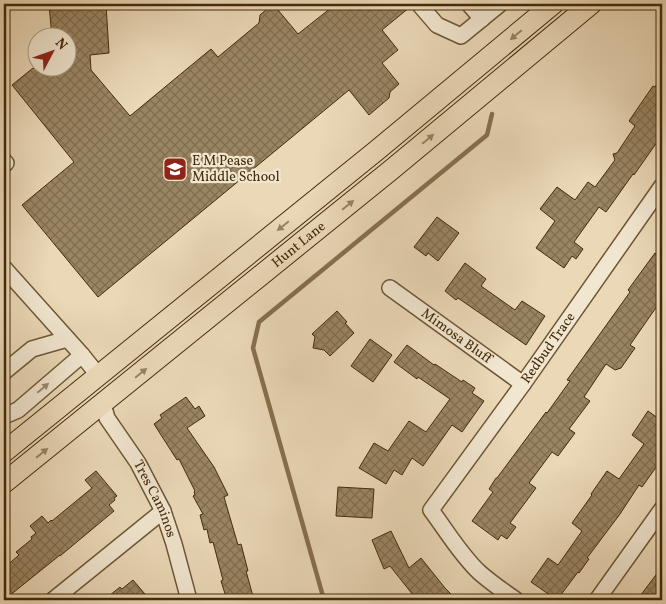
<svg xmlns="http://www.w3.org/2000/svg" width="666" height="604" font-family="Vollkorn,serif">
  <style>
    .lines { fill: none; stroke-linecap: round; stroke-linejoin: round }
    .stream { stroke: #866f4e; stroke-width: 4.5 }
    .building { fill: url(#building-cross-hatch); stroke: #442b09 }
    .minor-casing { stroke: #6e5634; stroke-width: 18 }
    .major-casing { stroke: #442b09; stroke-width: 22 }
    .minor { stroke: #f1e6d0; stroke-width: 15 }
    .major { stroke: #ead8b7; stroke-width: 20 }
    .oneway { fill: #978260 }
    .oneway2 { fill: #9a886c }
    .labels { text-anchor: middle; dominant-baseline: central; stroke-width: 4.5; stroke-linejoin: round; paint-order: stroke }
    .poi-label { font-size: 14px; fill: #442b09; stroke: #f1e6d0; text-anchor: start }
    .street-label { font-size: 14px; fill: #442b09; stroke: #f1e6d0 }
  </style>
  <defs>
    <pattern id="building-cross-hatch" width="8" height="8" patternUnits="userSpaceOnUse" patternTransform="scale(1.25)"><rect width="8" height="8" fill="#9a8563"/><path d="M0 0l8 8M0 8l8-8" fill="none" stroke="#7f6d50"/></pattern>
  </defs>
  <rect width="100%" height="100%" fill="#ead8b7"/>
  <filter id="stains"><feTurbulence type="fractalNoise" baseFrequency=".004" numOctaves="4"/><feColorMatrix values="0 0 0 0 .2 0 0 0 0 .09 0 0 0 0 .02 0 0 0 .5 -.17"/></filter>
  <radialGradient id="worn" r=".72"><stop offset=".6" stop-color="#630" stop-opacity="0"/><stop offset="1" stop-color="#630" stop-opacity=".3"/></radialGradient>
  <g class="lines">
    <polyline class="stream" points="324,600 253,348 259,322 487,135 492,114"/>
  </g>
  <g class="building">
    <polygon points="49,4 106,4 109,53 90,55 91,70 130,116 211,49 218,57 259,23 260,15 273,4 298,34 336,4 410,4 410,7 382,30 398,50 382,63 399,84 390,92 389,98 369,115 349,90 98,297 22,205 74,162 12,85 33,68 68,68 68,38 52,38"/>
    <polygon points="662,76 662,135 634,175 633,174 606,212 599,207 574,242 583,249 576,259 572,256 564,268 536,248 555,221 540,209 557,187 575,200 588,182 595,187 615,160 613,154 617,153 635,126 629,121 646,96 653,86 655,87"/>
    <polygon points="437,217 459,233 438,261 428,253 426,256 414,247"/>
    <polygon points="655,253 662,258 662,299 630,345 635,348 621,368 615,370 606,364 584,397 590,401 569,429 575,433 558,456 552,452 529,483 536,488 510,523 516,527 507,539 501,535 498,540 472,521 493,492 489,489 496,478 497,478 546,412 547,413 570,381 567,380 630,292 628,290"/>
    <polygon points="465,263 486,279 481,286 515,310 522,301 545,316 526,345 458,298 456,300 445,291"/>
    <polygon points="337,311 347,322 345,323 354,333 330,356 324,350 313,348 315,337 312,334"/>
    <polygon points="370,339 392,355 373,382 351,366"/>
    <polygon points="407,345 434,365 435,364 462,382 463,380 475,388 472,393 484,401 462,432 452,425 423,466 412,458 402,475 394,470 386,484 359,468 374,443 388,451 409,421 426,432 450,399 418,377 417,379 394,362"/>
    <polygon points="186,397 195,409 199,406 205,416 187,428 214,467 228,495 224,497 238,545 241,544 248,571 246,571 254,600 227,600 221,581 223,580 213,542 210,543 207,529 204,530 200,515 203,514 193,496 195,495 194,492 195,491 179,459 177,460 154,424 162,418 160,415"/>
    <polygon points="648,411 662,421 662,454 657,461 659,463 642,487 639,485 620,514 587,558 589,559 579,573 578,572 557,600 531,582 548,558 558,565 582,531 572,523 592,495 591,494 607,471 619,479 644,444 632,435"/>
    <polygon points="96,471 117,496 114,498 115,500 109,505 114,511 60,556 60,555 4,600 4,568 19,555 16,552 32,539 31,537 36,533 30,526 42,516 48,523 51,520 52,521 92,488 85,480"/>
    <polygon points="338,487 374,489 372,518 336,516"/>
    <polygon points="391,531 409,568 421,558 445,588 457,600 417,600 390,566 384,569 372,540"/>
    <polygon points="662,567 662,600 637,600"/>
    <polygon points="133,580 150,600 104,600 120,587 122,589"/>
  </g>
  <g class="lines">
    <g class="minor-casing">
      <g id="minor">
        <polyline points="419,4 437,25 461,36 500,4"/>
        <polyline points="469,4 482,19"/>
        <polyline points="4,161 6,163 4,165"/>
        <polyline points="4,268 82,355 98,375"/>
        <path id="s1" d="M 390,288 L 523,384"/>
        <polyline points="4,372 32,349 67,339"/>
        <path id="s2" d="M 103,404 L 107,418 L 138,463 L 163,511 L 174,544 L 189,600"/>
        <polyline points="4,416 18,410 82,355"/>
        <polyline points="53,600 163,511"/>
        <path id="s3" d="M 516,600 C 503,591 490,582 479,572 C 460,554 446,530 431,510 L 523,384 L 662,186"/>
        <polyline points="597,600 662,509"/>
      </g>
    </g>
    <g class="major-casing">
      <g id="major">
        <polyline points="4,452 376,151 553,4"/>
        <path id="s4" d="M 4,483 L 391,170 L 591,4"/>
      </g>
    </g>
    <use href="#minor" class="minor"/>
    <use href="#major" class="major"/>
  </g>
  <defs><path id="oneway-solid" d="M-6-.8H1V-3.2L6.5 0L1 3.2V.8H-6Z" transform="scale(1.25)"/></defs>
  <g class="oneway">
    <use href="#oneway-solid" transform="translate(516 35) rotate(140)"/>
    <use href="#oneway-solid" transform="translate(428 139) rotate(-40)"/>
    <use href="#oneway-solid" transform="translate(348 205) rotate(-39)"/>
    <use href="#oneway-solid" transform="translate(283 226) rotate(141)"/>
    <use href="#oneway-solid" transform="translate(141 373) rotate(-39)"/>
    <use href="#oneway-solid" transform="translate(42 453) rotate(-39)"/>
  </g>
  <use class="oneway2" href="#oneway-solid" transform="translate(43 388) rotate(-40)"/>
  <defs>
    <g id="school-square" transform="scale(1.25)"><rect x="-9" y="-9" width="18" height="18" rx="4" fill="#8f2418" stroke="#f1e6d0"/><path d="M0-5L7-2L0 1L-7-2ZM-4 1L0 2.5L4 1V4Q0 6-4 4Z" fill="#fff"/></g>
  </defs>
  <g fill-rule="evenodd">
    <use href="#school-square" x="175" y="169"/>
  </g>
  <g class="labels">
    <g class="poi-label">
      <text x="192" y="161">E M Pease<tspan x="192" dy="16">Middle School</tspan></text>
    </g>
    <g class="street-label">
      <text stroke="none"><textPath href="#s4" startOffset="379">Hunt Lane</textPath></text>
      <text stroke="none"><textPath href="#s1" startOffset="82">Mimosa Bluff</textPath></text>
      <text stroke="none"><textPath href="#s3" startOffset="325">Redbud Trace</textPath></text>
      <text stroke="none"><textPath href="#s2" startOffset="109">Tres Caminos</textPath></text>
    </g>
  </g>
  <rect width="666" height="604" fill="none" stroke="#ead8b7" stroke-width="20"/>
  <rect x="5" y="5" width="656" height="594" fill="none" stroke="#442b09" stroke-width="2.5"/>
  <rect x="10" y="10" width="646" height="584" fill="none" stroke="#442b09"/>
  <g transform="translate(52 52) rotate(49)"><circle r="24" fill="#f1e6d0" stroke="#ac9b80"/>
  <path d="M0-4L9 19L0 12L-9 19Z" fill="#8f2418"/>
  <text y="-8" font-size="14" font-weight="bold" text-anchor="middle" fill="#442b09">N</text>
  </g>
  <rect width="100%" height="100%" filter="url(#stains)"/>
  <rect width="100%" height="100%" fill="url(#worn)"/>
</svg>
